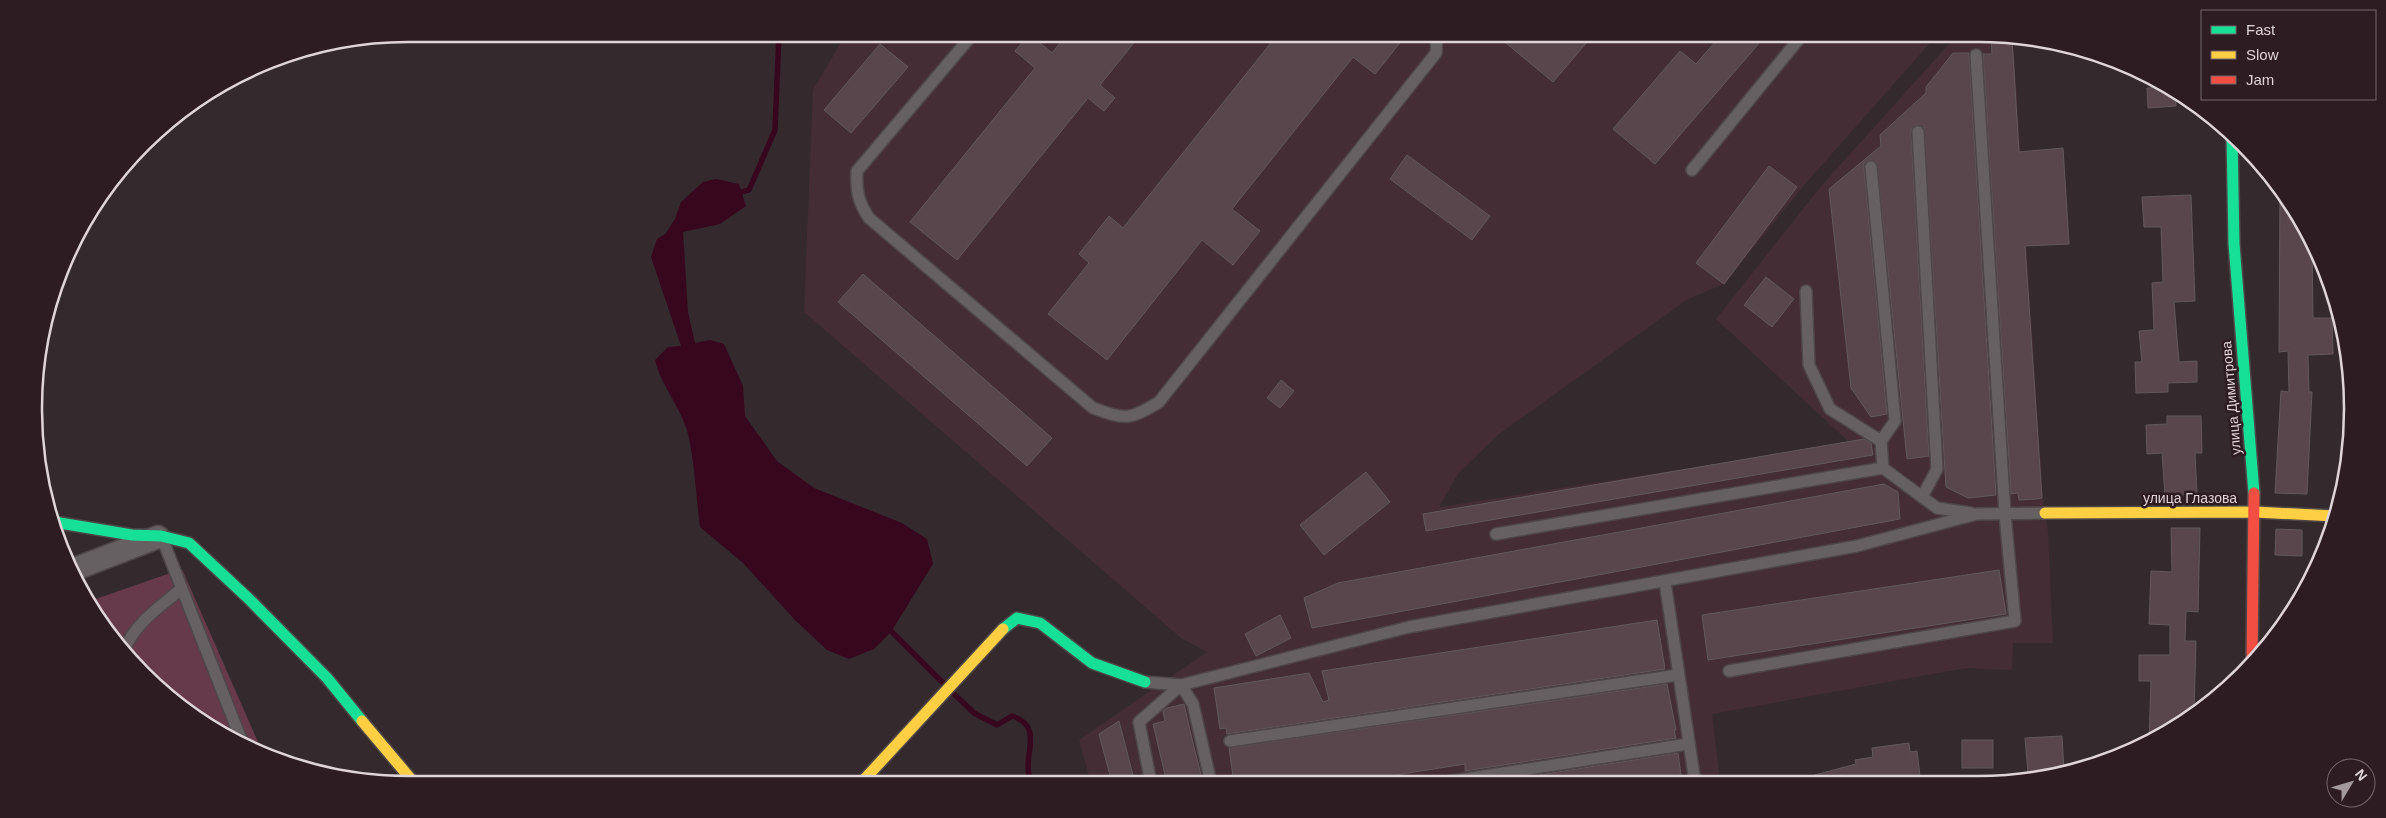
<svg xmlns="http://www.w3.org/2000/svg" width="2386" height="818" font-family="Arial,sans-serif">
  <style>
    .built { fill: #442d35 }
    .green { fill: #663a4a }
    .water { fill: #37071d }
    .lines { fill: none; stroke-linecap: round; stroke-linejoin: round }
    .stream { stroke: #37071d; stroke-width: 5.5 }
    .building { fill: #58464c; stroke: #61595c }
    .lane-casing { stroke: #4e4648; stroke-width: 14 }
    .street-casing { stroke: #4e4648; stroke-width: 25 }
    .fast-casing { stroke: #4e4648; stroke-width: 14 }
    .slow-casing { stroke: #4e4648; stroke-width: 14 }
    .jam-casing { stroke: #4e4648; stroke-width: 14 }
    .lane { stroke: #676062; stroke-width: 11 }
    .street { stroke: #676062; stroke-width: 22 }
    .fast { stroke: #16e098; stroke-width: 11 }
    .slow { stroke: #ffcf43; stroke-width: 11 }
    .jam { stroke: #f24e42; stroke-width: 11 }
    .labels { text-anchor: middle; dominant-baseline: central; stroke-width: 5; stroke-linejoin: round; paint-order: stroke }
    .street-label { font-size: 14px; fill: #dfd4d8; stroke: #2d1d23 }
    .rim { fill: none; stroke: #dfd4d8; stroke-width: 2.5 }
  </style>
  <rect width="100%" height="100%" fill="#342a2d"/>
  <polygon class="built" points="846,34 1938,34 1806,183 1724,284 1688,299 1499,434 1458,474 1439,507 1850,443 1716,319 1822,185 1958,34 2013,38 2043,499 2048,531 2053,643 2013,643 2012,670 1966,668 1712,714 1720,782 1091,783 1079,740 1207,652 1181,638 804,312 813,90"/>
  <polygon class="green" points="182,569 261,749 200,721 144,675 97,618 90,601"/>
  <path class="water" d="M 716,179 L 739,184 L 746,206 L 720,224 L 683,232 L 688,312 L 695,343 L 710,340 L 724,344 L 743,386 L 745,416 L 777,461 L 814,488 L 902,523 L 927,539 L 933,564 L 891,632 L 874,649 L 849,659 L 827,650 L 795,620 L 743,563 L 700,527 C 696,497 695,464 688,434 C 681,407 661,386 655,360 L 668,347 L 681,346 L 651,257 L 657,239 L 665,234 L 675,219 L 681,202 L 703,182 Z"/>
  <g class="lines">
    <g class="stream">
      <polyline points="736,193 749,190 775,130 779,34"/>
      <polyline points="887,627 944,684"/>
      <path d="M 954,694 L 974,713 L 997,725 L 1012,716 C 1040,725 1028,747 1028,767 C 1028,772 1030,778 1030,783"/>
    </g>
  </g>
  <g class="building">
    <polygon points="1029,34 1052,53 1067,34 1141,34 1100,85 1115,98 1104,111 1088,98 957,260 910,222 1035,68 1015,51"/>
    <polygon points="1278,34 1407,34 1375,74 1353,57 1232,209 1260,231 1233,265 1202,240 1107,360 1048,314 1089,263 1079,254 1109,216 1123,228"/>
    <polygon points="1495,34 1594,34 1553,82"/>
    <polygon points="1722,34 1767,34 1655,164 1613,129 1680,51 1696,64"/>
    <polygon points="1991,36 2012,38 2019,152 2063,148 2069,244 2025,246 2042,498 2037,499 2019,500 2018,493 2011,494 1983,54 1992,54"/>
    <polygon points="880,44 908,67 851,133 824,110"/>
    <polygon points="1953,53 1969,53 1996,495 1968,498 1946,487 1924,128 1917,125 1912,128 1911,132 1929,456 1907,459 1877,163 1870,160 1864,163 1864,168 1887,414 1871,417 1851,388 1829,189 1881,146 1880,135 1926,93 1926,87"/>
    <polygon points="2166,87 2175,92 2176,106 2148,108 2147,88"/>
    <polygon points="1407,155 1490,216 1472,240 1390,179"/>
    <polygon points="1769,166 1797,187 1724,284 1696,263"/>
    <polygon points="2280,191 2302,221 2312,243 2313,318 2332,318 2333,354 2308,355 2309,392 2312,392 2307,494 2275,493 2281,391 2289,392 2288,351 2279,352"/>
    <polygon points="2191,195 2195,301 2174,302 2179,362 2197,361 2197,382 2168,383 2168,392 2136,393 2135,362 2142,362 2139,331 2154,330 2152,283 2163,282 2161,227 2144,227 2142,197"/>
    <polygon points="863,274 1052,438 1027,466 838,302"/>
    <polygon points="1766,277 1794,299 1772,327 1744,305"/>
    <polygon points="1281,380 1294,391 1280,408 1267,398"/>
    <polygon points="2167,416 2201,416 2202,453 2195,453 2197,494 2165,496 2162,453 2147,454 2146,425 2167,424"/>
    <polygon points="1864,439 1871,443 1873,455 1426,531 1423,514"/>
    <polygon points="1366,472 1390,502 1324,555 1300,525"/>
    <polygon points="1884,484 1898,492 1900,519 1312,628 1304,598 1338,583"/>
    <polygon points="2171,528 2200,528 2198,612 2186,611 2185,641 2196,641 2194,711 2149,742 2151,681 2139,681 2139,655 2170,655 2170,625 2149,624 2151,571 2172,572"/>
    <polygon points="2276,529 2302,530 2302,556 2275,555"/>
    <polygon points="1999,570 2006,614 1708,660 1702,615"/>
    <polygon points="1280,615 1291,638 1256,656 1245,634"/>
    <polygon points="1657,620 1665,669 1227,734 1226,728 1220,729 1214,688 1309,673 1323,702 1329,700 1322,671"/>
    <polygon points="1667,684 1676,730 1674,730 1676,738 1465,771 1465,764 1351,782 1234,783 1229,748"/>
    <polygon points="1184,704 1191,735 1203,783 1167,783 1153,724 1165,721 1163,711 1167,708"/>
    <polygon points="1119,721 1135,783 1112,783 1099,734"/>
    <polygon points="2062,736 2064,770 2028,773 2025,738"/>
    <rect x="1962" y="740" width="31" height="28"/>
    <polygon points="1909,743 1910,752 1917,751 1920,776 1884,781 1811,782 1811,776 1856,764 1855,760 1873,757 1872,748"/>
    <polygon points="1678,753 1682,782 1494,782"/>
  </g>
  <g class="lines">
    <g class="lane-casing">
      <g id="lane">
        <path d="M 973,34 L 857,171 C 856,190 858,202 869,218 L 1093,408 C 1126,420 1130,420 1159,402 L 1436,53 L 1437,34"/>
        <polyline points="1918,132 1937,469 1922,497"/>
        <polyline points="1871,167 1895,421 1881,441"/>
        <polyline points="1692,170 1803,34"/>
        <polyline points="1806,291 1809,365 1830,409 1881,441 1883,468 1937,508 1971,513"/>
        <polyline points="1496,534 1883,468"/>
        <polyline points="162,538 241,739"/>
        <polyline points="1665,582 1695,782"/>
        <path d="M 124,650 C 136,622 159,608 181,589"/>
        <polyline points="1729,671 2015,621 2005,514 1976,55"/>
        <polyline points="1145,682 1181,685 1409,627 1857,546 1977,514 2045,513"/>
        <polyline points="1230,741 1678,675"/>
        <polyline points="1446,782 1688,744"/>
        <polyline points="1151,783 1139,722 1181,685 1193,704 1211,783"/>
      </g>
    </g>
    <g class="street-casing">
      <polyline id="street" points="75,569 158,537"/>
    </g>
    <g class="fast-casing">
      <g id="fast">
        <polyline points="2232,136 2234,244 2254,493"/>
        <polyline points="54,522 132,535 161,536 189,543 249,599 327,678 362,721"/>
        <polyline points="1003,629 1017,618 1040,623 1092,663 1145,682"/>
      </g>
    </g>
    <g class="slow-casing">
      <g id="slow">
        <polyline points="2045,513 2255,512 2335,516"/>
        <polyline points="362,721 415,784"/>
        <polyline points="861,783 1003,629"/>
      </g>
    </g>
    <g class="jam-casing">
      <polyline id="jam" points="2252,658 2254,493"/>
    </g>
    <use href="#lane" class="lane"/>
    <use href="#street" class="street"/>
    <use href="#fast" class="fast"/>
    <use href="#slow" class="slow"/>
    <use href="#jam" class="jam"/>
  </g>
  <g class="labels">
    <g class="street-label">
      <text transform="translate(2231 398) rotate(-95)">улица Димитрова</text>
      <text x="2190" y="498">улица Глазова</text>
    </g>
  </g>
  <path d="M0 0H2386V818H0ZM408 42H1978A366 366 0 0 1 2344 408V410A366 366 0 0 1 1978 776H408A366 366 0 0 1 42 410V408A366 366 0 0 1 408 42Z" fill="#2d1d23" fill-rule="evenodd"/>
  <path class="rim" d="M408 42H1978A366 366 0 0 1 2344 408V410A366 366 0 0 1 1978 776H408A366 366 0 0 1 42 410V408A366 366 0 0 1 408 42Z"/>
  <rect x="2201" y="10" width="175" height="90" fill="#2d1d23" stroke="#74666b"/>
  <rect x="2211" y="26" width="25" height="8" fill="#16e098" stroke="#74666b"/>
  <text x="2246" y="35" font-size="15" fill="#dfd4d8">Fast</text>
  <rect x="2211" y="51" width="25" height="8" fill="#ffcf43" stroke="#74666b"/>
  <text x="2246" y="60" font-size="15" fill="#dfd4d8">Slow</text>
  <rect x="2211" y="76" width="25" height="8" fill="#f24e42" stroke="#74666b"/>
  <text x="2246" y="85" font-size="15" fill="#dfd4d8">Jam</text>
  <g transform="translate(2351 783) rotate(52)"><circle r="24" fill="#2d1d23" stroke="#74666b"/>
  <path d="M0-4L9 19L0 12L-9 19Z" fill="#a3989c"/>
  <text y="-8" font-size="14" font-weight="bold" text-anchor="middle" fill="#dfd4d8">N</text>
  </g>
</svg>
